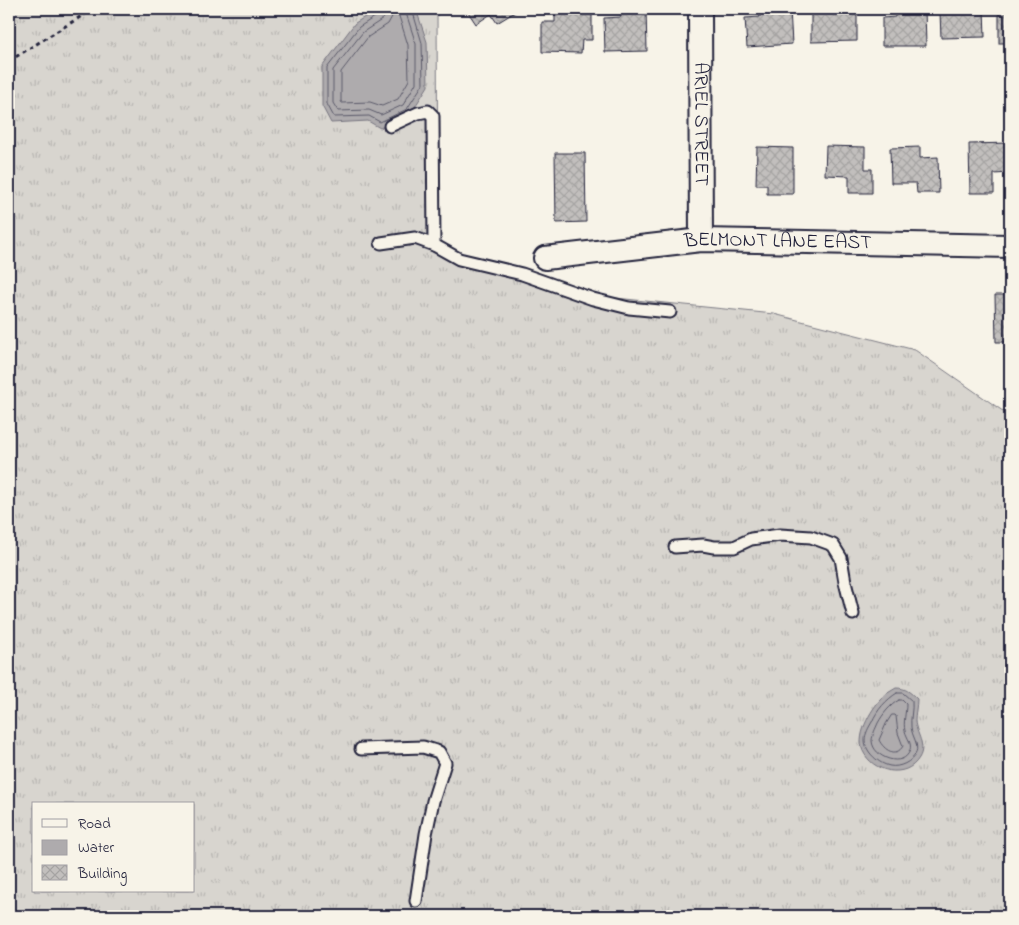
<svg xmlns="http://www.w3.org/2000/svg" width="1019" height="925" font-family="'Indie Flower',sans-serif">
  <style>
    .grass { fill: url(#grass-tufts); stroke: #7d7c85; fill-rule: evenodd }
    .water { fill: #aeabad; stroke: #76747f }
    .lines { fill: none; stroke-linecap: round; stroke-linejoin: round }
    .shore { stroke: #5a5969; stroke-width: 1 }
    .building { fill: url(#building-cross-hatch); stroke: #22223b }
    .service-casing { stroke: #22223b; stroke-width: 15 }
    .minor-casing { stroke: #22223b; stroke-width: 26 }
    .path { stroke: #22223b; stroke-width: 3; stroke-dasharray: 4 4; stroke-linecap: butt }
    .service { stroke: #f7f3e8; stroke-width: 11 }
    .minor { stroke: #f7f3e8; stroke-width: 22 }
    .labels { text-anchor: middle; dominant-baseline: central; stroke-width: 5; stroke-linejoin: round; paint-order: stroke }
    .street-label { font-size: 20px; fill: #22223b; stroke: #f7f3e8 }
  </style>
  <defs>
    <pattern id="grass-tufts" width="24" height="20" patternUnits="userSpaceOnUse" patternTransform="scale(1.25)"><rect width="24" height="20" fill="#d8d5cf"/><path d="M3 7l-1-3M5 7V3M7 7l1-3M15 17l-1-3M17 17v-4M19 17l1-3" fill="none" stroke="#b9b7b3"/></pattern>
    <pattern id="building-cross-hatch" width="8" height="8" patternUnits="userSpaceOnUse" patternTransform="scale(1.25)"><rect width="8" height="8" fill="#c2bfbd"/><path d="M0 0l8 8M0 8l8-8" fill="none" stroke="#a6a4a3"/></pattern>
  </defs>
  <rect width="100%" height="100%" fill="#f7f3e8"/>
  <filter id="ink" filterUnits="userSpaceOnUse"><feTurbulence type="fractalNoise" baseFrequency=".02" numOctaves="2"/><feDisplacementMap in="SourceGraphic" scale="10" xChannelSelector="R" yChannelSelector="G"/><feConvolveMatrix kernelMatrix="1 2 1 2 8 2 1 2 1" color-interpolation-filters="sRGB"/></filter>
  <g filter="url(#ink)">
    <path class="grass" d="M 9,9 L 437,9 L 438,248 L 596,296 L 774,314 L 915,350 L 1010,416 L 1010,916 L 9,916 ZM 34,804 L 194,804 L 194,891 L 34,891 Z"/>
    <g class="water">
      <polygon points="378,9 416,9 427,42 428,86 411,113 380,128 368,121 331,123 322,106 322,67 355,23"/>
      <path d="M 896,688 C 906,688 910,692 917,699 C 917,706 915,714 915,721 C 916,734 927,745 919,758 C 906,780 872,772 863,751 C 855,735 873,705 886,694 C 889,692 893,690 896,688 Z"/>
    </g>
    <g class="lines">
      <g class="shore">
        <polyline points="380,9 378,15 359,27 327,68 327,104 334,117 369,116 380,122 407,109 423,84 422,43 412,9"/>
        <polyline points="386,9 385,14 383,19 363,32 333,70 333,103 338,111 369,110 381,115 403,105 416,83 416,44 406,13 405,9"/>
        <polygon points="396,12 398,13 408,45 409,80 398,99 382,106 370,102 342,103 341,101 341,72 368,37 388,24 394,13"/>
        <path d="M 897,693 L 903,693 L 912,701 C 913,710 910,718 911,727 C 912,737 919,743 916,753 C 912,762 899,768 890,766 C 879,764 865,752 865,740 C 865,734 869,727 872,722 C 877,710 886,700 897,693 Z"/>
        <path d="M 899,700 L 902,700 L 906,704 C 906,713 903,722 905,731 C 907,738 912,743 910,750 C 904,769 873,758 872,741 C 872,735 876,728 878,723 C 883,714 890,705 899,700 Z"/>
        <path d="M 892,715 L 895,715 L 896,716 L 898,733 L 903,746 C 896,758 884,750 879,740 L 886,724 Z"/>
      </g>
    </g>
    <g class="building">
      <polygon points="466,9 520,9 497,23 491,14 476,24"/>
      <polygon points="621,9 646,9 647,51 605,52 604,18 621,17"/>
      <polygon points="759,9 790,9 792,44 747,47 745,18 760,17"/>
      <polygon points="834,9 857,9 857,41 811,42 811,10 834,10"/>
      <polygon points="895,9 925,9 926,46 882,46 882,18 895,17"/>
      <polygon points="956,9 984,9 985,37 941,38 940,12 956,12"/>
      <rect x="999" y="9" width="11" height="34"/>
      <polygon points="555,14 592,15 592,40 582,40 581,53 542,52 542,22 555,22"/>
      <polygon points="1010,143 1010,173 994,174 994,193 970,193 969,144"/>
      <polygon points="826,146 865,147 865,169 872,169 872,193 849,193 849,176 825,175"/>
      <polygon points="757,147 793,148 793,194 767,194 767,185 756,185"/>
      <polygon points="920,147 920,158 938,157 939,193 917,193 916,183 891,183 890,148"/>
      <polygon points="555,153 585,153 586,222 556,223"/>
      <polygon points="995,295 1010,295 1010,342 996,342"/>
    </g>
    <g class="lines">
      <g class="service-casing">
        <g id="service">
          <polyline points="390,126 418,113 428,111 433,116 434,245"/>
          <polyline points="381,243 415,238 434,245 459,259 522,274 593,299 629,308 670,312"/>
          <polyline points="675,547 703,545 714,547 734,547 751,539 780,535 811,537 833,545 841,558 845,582 853,614"/>
          <polyline points="361,749 423,747 439,752 445,763 433,801 426,834 416,901"/>
        </g>
      </g>
      <g class="minor-casing">
        <g id="minor">
          <path id="s1" d="M 700,9 L 701,240"/>
          <path id="s2" d="M 545,258 L 701,240 L 1010,246"/>
        </g>
      </g>
      <polyline class="path" points="9,61 93,9"/>
      <use href="#service" class="service"/>
      <use href="#minor" class="minor"/>
    </g>
  </g>
  <g class="labels">
    <g class="street-label">
      <text stroke="none"><textPath href="#s1" startOffset="115">ARIEL STREET</textPath></text>
      <text stroke="none"><textPath href="#s2" startOffset="234">BELMONT LANE EAST</textPath></text>
    </g>
  </g>
  <rect width="1019" height="925" fill="none" stroke="#f7f3e8" stroke-width="30"/>
  <rect x="15" y="15" width="989" height="895" fill="none" stroke="#22223b" stroke-width="2" filter="url(#ink)"/>
  <rect x="32" y="802" width="162" height="90" fill="#f7f3e8" stroke="#a29fa3"/>
  <rect x="42" y="819" width="25" height="8" fill="#f7f3e8" stroke="#a29fa3"/>
  <text x="78" y="828" font-size="15" fill="#22223b">Road</text>
  <rect x="42" y="840" width="25" height="15" fill="#aeabad" stroke="#a29fa3"/>
  <text x="78" y="852" font-size="15" fill="#22223b">Water</text>
  <rect x="42" y="865" width="25" height="15" fill="url(#building-cross-hatch)" stroke="#a29fa3"/>
  <text x="78" y="878" font-size="15" fill="#22223b">Building</text>
</svg>
